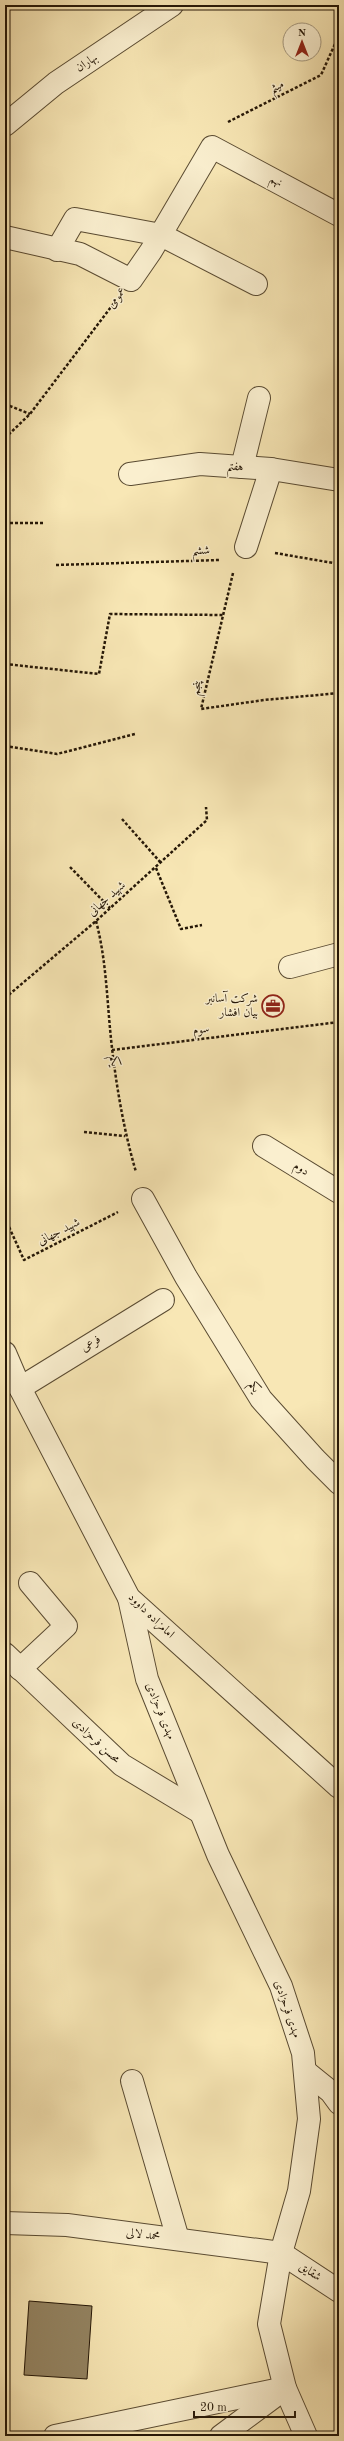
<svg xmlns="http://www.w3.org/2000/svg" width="344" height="2441" font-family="'Old Standard TT',Amiri,serif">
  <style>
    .building { fill: #938361; stroke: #251707 }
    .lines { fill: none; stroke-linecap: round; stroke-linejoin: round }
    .minor-casing { stroke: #5a4b32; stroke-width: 24 }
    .tertiary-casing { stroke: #5a4b32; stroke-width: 24 }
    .path { stroke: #251707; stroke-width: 2.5; stroke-dasharray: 3 2; stroke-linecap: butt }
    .minor { stroke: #faefcf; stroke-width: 22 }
    .tertiary { stroke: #faefcf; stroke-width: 22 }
    .labels { text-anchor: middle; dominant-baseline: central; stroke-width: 3; stroke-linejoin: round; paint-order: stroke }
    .street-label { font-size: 12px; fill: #251707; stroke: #faefcf }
    .poi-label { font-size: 12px; fill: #251707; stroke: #faefcf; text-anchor: end }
  </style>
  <rect width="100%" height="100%" fill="#f8e7b5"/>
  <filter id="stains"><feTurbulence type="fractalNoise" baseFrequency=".005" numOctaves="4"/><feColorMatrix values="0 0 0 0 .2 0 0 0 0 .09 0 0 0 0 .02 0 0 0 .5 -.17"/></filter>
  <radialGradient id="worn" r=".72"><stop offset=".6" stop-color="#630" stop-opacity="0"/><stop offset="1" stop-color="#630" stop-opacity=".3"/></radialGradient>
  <polygon class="building" points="29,2301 92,2306 87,2379 24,2375"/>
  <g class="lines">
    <g class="minor-casing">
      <g id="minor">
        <polyline points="5,125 56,83 172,5"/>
        <polyline points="5,237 80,254 131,280 151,251 212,147 339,215"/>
        <polyline points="57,250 75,219 161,235 256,284"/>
        <polyline points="242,467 259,398"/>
        <polyline points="130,474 200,464 271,469 339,480"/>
        <polyline points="246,547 271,469"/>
        <polyline points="290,967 339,954"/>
        <polyline points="264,1146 339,1192"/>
        <polyline points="143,1199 186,1277 261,1399 315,1459 339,1483"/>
        <polyline points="20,1388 163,1300"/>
        <polyline points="5,1654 122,1765 200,1812"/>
        <polyline points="20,1669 66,1626 30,1583"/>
        <polyline points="305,2071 331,2092 339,2103"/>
        <polyline points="132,2081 178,2239"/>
        <polyline points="5,2223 67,2225 281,2253 339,2291"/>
        <polyline points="55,2436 285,2388"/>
        <polyline points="221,2436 279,2393"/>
      </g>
    </g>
    <g class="tertiary-casing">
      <g id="tertiary">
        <polyline points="5,1353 20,1388 129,1598 339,1787"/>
        <polyline points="129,1598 147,1679 218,1855 281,1986 303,2053 309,2119 299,2191 281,2253 269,2324 285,2388 306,2436"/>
      </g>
    </g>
    <g class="path">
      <polyline points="228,122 321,75 339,35"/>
      <polyline points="5,404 30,414"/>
      <polyline points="5,438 30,414 114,303"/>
      <polyline points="5,523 44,523"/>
      <polyline points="275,553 339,564"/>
      <polyline points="56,565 220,560"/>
      <polyline points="233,573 201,709 264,700 339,693"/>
      <polyline points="5,664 99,674 110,614 223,615"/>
      <polyline points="5,746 57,754 135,734"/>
      <polyline points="122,819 161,863"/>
      <polyline points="70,867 110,908"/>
      <polyline points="156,868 181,929 202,925"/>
      <path d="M 96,921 C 107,962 107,1006 112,1048 C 117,1090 124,1131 136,1172"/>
      <polyline points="5,998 96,921 207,820 206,807"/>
      <polyline points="112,1050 339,1022"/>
      <polyline points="84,1132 125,1136"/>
      <polyline points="5,1218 24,1260 118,1212"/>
    </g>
    <use href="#minor" class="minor"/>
    <use href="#tertiary" class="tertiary"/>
  </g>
  <defs>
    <g id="office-ring" transform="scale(1.15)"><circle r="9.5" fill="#faefcf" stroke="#8f2418" stroke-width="1.5"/><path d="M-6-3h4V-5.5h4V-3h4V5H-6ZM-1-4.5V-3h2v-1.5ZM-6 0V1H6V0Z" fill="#8f2418"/></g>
  </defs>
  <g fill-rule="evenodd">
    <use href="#office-ring" x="273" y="1006"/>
  </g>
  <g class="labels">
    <g class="street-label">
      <text transform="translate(87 63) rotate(-33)">بهاران</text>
      <text transform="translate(277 87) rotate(-27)">میثم</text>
      <text transform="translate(276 181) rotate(28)">نهم</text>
      <text transform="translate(117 298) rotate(-53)">عمومی</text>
      <text transform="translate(235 467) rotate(4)">هفتم</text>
      <text transform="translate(201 551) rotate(-2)">ششم</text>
      <text transform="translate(197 688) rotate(-77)">پنجم</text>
      <text transform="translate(107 899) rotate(-42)">شهید جهانی</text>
      <text transform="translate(201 1030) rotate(-7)">سوم</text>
      <text transform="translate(114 1061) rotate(81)">یکم</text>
      <text transform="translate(301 1169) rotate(31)">دوم</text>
      <text transform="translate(59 1232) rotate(-27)">شهید جهانی</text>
      <text transform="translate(91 1344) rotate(-31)">فرعی</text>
      <text transform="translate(254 1387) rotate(58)">یکم</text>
      <text transform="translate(151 1616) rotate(44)">امامزاده داوود</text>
      <text transform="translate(160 1711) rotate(68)">مهدی فرحزادی</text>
      <text transform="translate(96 1741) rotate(43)">محسن فرحزادی</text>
      <text transform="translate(287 2009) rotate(71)">مهدی فرحزادی</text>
      <text transform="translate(143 2235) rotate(7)">محمد لالی</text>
      <text transform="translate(310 2272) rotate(34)">شقایق</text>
    </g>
    <g class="poi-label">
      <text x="258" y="999">شرکت آسانبر<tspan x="258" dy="14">بیان افشار</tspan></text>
    </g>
  </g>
  <rect width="344" height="2441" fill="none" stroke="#f8e7b5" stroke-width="20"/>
  <rect x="6" y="6" width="332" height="2429" fill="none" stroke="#251707" stroke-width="2"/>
  <rect x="10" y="10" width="324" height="2421" fill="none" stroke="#251707"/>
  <g transform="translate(302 42)"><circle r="19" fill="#faefcf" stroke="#a5997f"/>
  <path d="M0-3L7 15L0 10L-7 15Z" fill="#8f2418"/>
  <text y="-6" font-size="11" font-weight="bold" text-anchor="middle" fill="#251707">N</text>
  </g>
  <path d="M194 2411v6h101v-6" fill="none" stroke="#251707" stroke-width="2"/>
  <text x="200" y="2411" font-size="12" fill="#251707" stroke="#faefcf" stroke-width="3" paint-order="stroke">20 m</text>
  <rect width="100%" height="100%" filter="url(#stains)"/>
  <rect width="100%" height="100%" fill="url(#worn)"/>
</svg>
